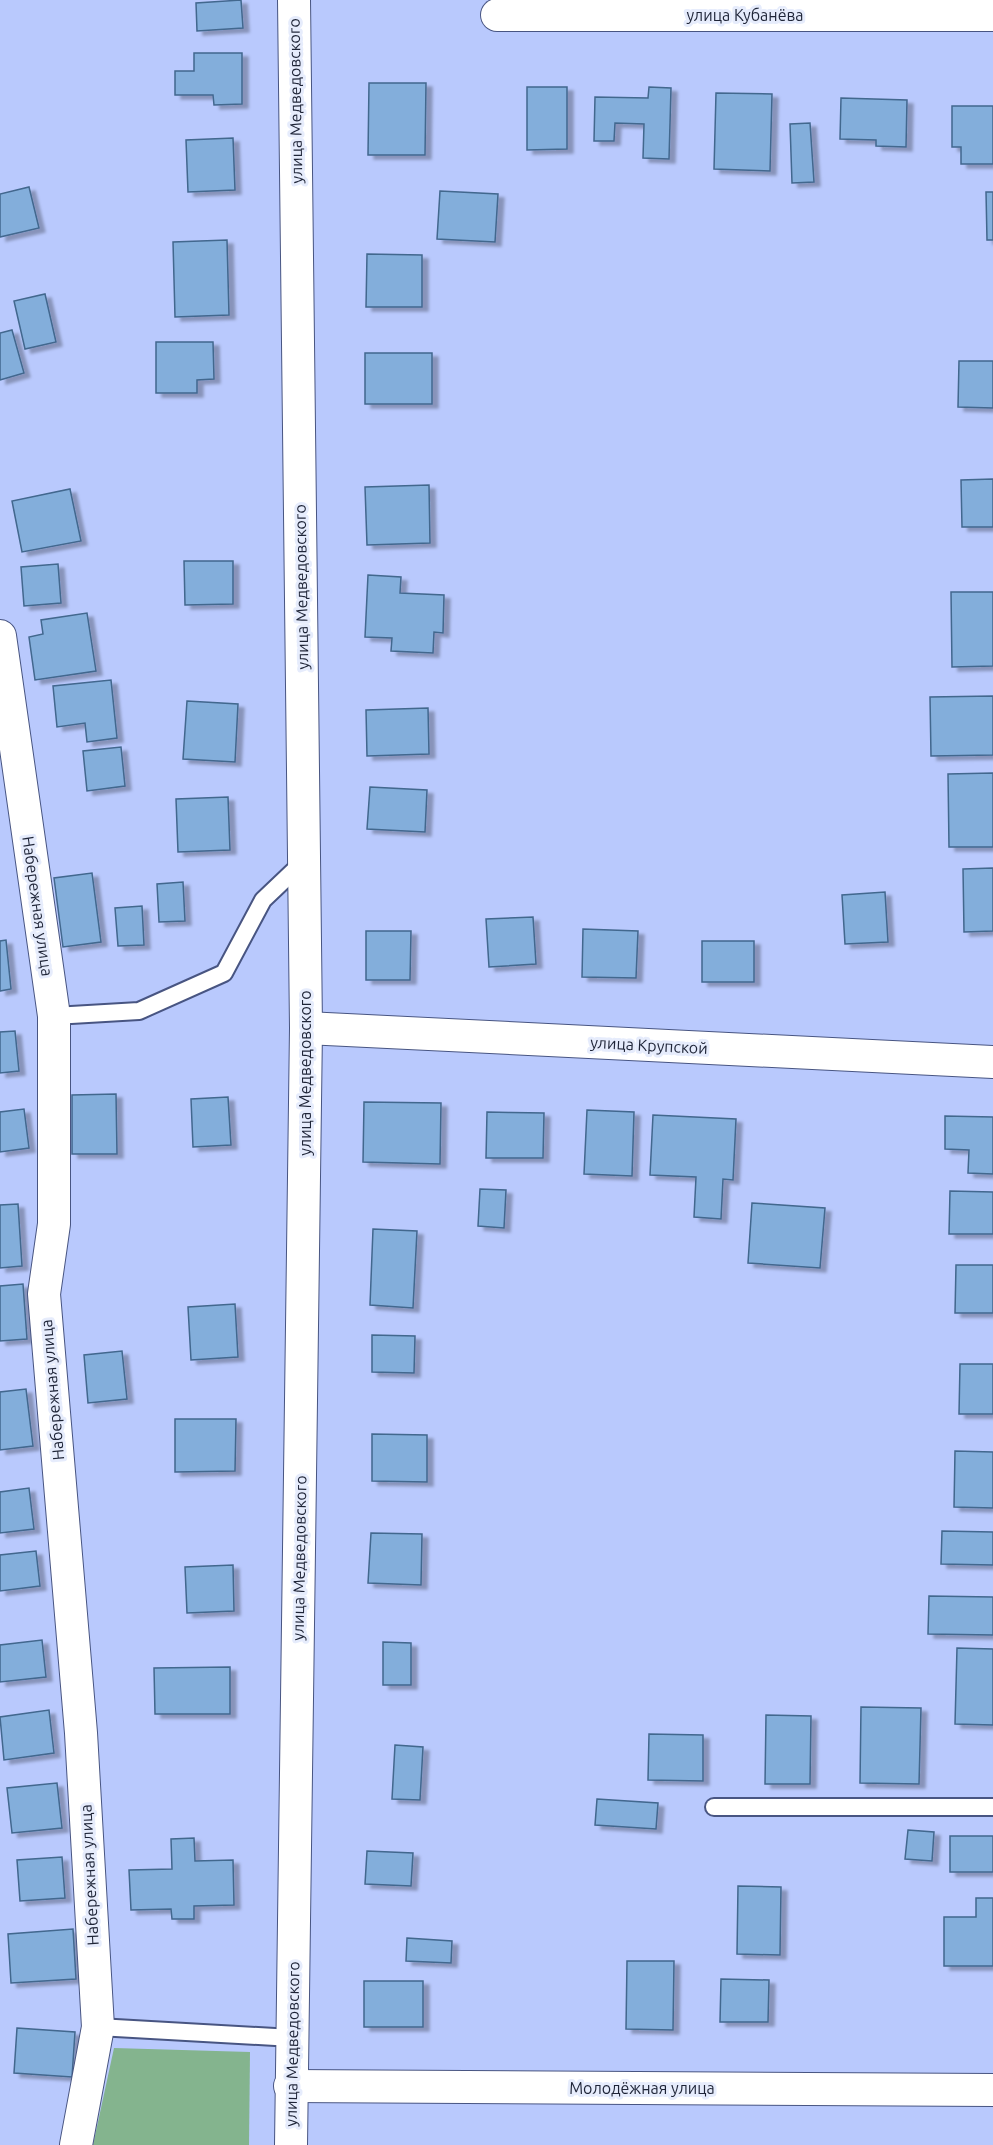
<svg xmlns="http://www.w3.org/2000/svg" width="993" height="2145" font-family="Ubuntu,sans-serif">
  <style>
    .green { fill: #84b48e }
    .building { fill: #83aedb; stroke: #42678e; stroke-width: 1.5; filter: url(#shadow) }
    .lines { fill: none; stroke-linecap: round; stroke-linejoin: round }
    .lane-casing { stroke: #485582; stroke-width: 20 }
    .street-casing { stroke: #485582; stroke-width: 34 }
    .lane { stroke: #fff; stroke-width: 16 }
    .street { stroke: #fff; stroke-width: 32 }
    .labels { text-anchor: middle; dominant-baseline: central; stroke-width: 6; stroke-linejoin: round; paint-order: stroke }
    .street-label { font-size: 16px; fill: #1e2437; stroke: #e6ecfc }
  </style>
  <defs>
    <filter id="shadow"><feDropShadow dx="6" dy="4" stdDeviation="1.5" flood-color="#0004"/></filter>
  </defs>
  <rect width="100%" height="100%" fill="#b9c9fd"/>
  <polygon class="green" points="114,2048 250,2052 249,2145 93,2145"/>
  <g class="building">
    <polygon points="241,0 243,28 197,31 196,3"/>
    <polygon points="194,53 242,53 242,104 214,105 213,95 175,95 175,71 194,71"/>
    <polygon points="369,83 426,83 425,155 368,155"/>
    <polygon points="527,87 567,87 567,149 527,150"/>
    <polygon points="649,87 671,88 669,159 643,158 644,124 615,123 614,141 594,141 595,97 648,98"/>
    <polygon points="716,93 772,94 770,171 714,169"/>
    <polygon points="841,98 907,100 906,147 876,146 876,140 840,139"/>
    <polygon points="952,106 993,106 993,164 961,164 961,147 952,147"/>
    <polygon points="810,123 814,182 792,183 790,124"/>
    <polygon points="233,138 235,190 188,192 186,140"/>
    <polygon points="29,187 39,228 0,237 0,194"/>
    <polygon points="440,191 498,194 495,242 437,239"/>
    <polygon points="986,192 993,192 993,240 987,240"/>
    <polygon points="227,240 229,315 175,317 173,242"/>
    <polygon points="367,254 422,255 422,307 366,307"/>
    <polygon points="45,294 56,342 25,349 14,301"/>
    <polygon points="12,330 24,373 0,380 0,333"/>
    <polygon points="156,342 213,342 214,379 197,380 197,393 156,393"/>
    <rect x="365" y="353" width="67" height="51"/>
    <polygon points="959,361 993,361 993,408 958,407"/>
    <polygon points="993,479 993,527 962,527 961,480"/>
    <polygon points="429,485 430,543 367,545 365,487"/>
    <polygon points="70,489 81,541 22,552 12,501"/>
    <polygon points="184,561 233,561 233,604 185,605"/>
    <polygon points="58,564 61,603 24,606 21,567"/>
    <polygon points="368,575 401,577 400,593 444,595 443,633 434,632 433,653 391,651 392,638 365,637"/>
    <polygon points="951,592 993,592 993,666 952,667"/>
    <polygon points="87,613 96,671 35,680 29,637 43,634 41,620"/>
    <polygon points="111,680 117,738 87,742 85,723 57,727 53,686"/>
    <polygon points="993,696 993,755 931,756 930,697"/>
    <polygon points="187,701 238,704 235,762 183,759"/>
    <polygon points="428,708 429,754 367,756 366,710"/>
    <polygon points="121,747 125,786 87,791 83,751"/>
    <polygon points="993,773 993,847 949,847 948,774"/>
    <polygon points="370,787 427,790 425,832 367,829"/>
    <polygon points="228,797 230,850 178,852 176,799"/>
    <polygon points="993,868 993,931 964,932 963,869"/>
    <polygon points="92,873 101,942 63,947 54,878"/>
    <polygon points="183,882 185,921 159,922 157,884"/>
    <polygon points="885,892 888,942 845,944 842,895"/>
    <polygon points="142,906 144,945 118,946 115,908"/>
    <polygon points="533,917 536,964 489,967 486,919"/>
    <polygon points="583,929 638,931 636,978 582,977"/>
    <polygon points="366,931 411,931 410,980 366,980"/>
    <polygon points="6,940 11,989 0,991 0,941"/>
    <rect x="702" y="941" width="52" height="41"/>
    <polygon points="15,1031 19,1071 0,1073 0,1032"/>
    <polygon points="116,1094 117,1154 72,1154 72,1095"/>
    <polygon points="228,1097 231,1145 193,1147 191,1099"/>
    <polygon points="364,1102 441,1103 440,1164 363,1162"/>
    <polygon points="24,1109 29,1148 0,1152 0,1112"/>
    <polygon points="587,1110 634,1112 632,1176 584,1174"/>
    <polygon points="487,1112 544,1113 543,1158 486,1158"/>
    <polygon points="653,1115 736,1119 733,1180 723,1179 721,1219 694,1217 696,1177 650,1175"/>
    <polygon points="945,1116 993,1117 993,1174 968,1173 969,1150 945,1149"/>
    <polygon points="480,1189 506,1190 504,1228 478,1226"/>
    <polygon points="950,1191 993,1192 993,1234 949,1234"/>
    <polygon points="752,1203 825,1208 820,1268 748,1263"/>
    <polygon points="18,1204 22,1266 0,1268 0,1205"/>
    <polygon points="373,1229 417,1231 413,1308 370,1305"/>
    <polygon points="956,1265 993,1265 993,1313 955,1313"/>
    <polygon points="23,1284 27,1339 0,1341 0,1286"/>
    <polygon points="235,1304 238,1357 191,1360 188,1307"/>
    <polygon points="372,1335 415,1336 414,1373 372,1372"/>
    <polygon points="122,1351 127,1399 88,1403 84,1355"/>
    <polygon points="960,1364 993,1364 993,1414 959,1414"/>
    <polygon points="26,1389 33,1446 0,1450 0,1392"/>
    <polygon points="175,1419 236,1419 235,1471 175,1472"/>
    <polygon points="372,1434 427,1435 427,1482 372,1481"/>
    <polygon points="955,1451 993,1452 993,1508 954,1507"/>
    <polygon points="29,1488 34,1529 0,1533 0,1492"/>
    <polygon points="942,1531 993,1532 993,1565 941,1564"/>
    <polygon points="371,1533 422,1534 421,1585 368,1583"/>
    <polygon points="36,1551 40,1586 0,1591 0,1555"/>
    <polygon points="233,1565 234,1611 187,1613 185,1567"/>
    <polygon points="929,1596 993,1597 993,1635 928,1634"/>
    <polygon points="42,1640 46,1677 0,1682 0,1645"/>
    <polygon points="383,1642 411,1643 411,1685 383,1685"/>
    <polygon points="957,1648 993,1649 993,1725 955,1724"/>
    <polygon points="230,1667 230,1714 155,1714 154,1668"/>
    <polygon points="861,1707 921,1708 919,1784 860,1783"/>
    <polygon points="49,1710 54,1753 4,1760 0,1717"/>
    <polygon points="766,1715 811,1716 810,1784 765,1784"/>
    <polygon points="649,1734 703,1735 703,1781 648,1780"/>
    <polygon points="395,1745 423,1747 420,1800 392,1799"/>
    <polygon points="57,1783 62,1828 12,1833 7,1788"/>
    <polygon points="597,1799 658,1803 656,1829 595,1825"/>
    <polygon points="908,1830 934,1832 932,1861 905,1859"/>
    <rect x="950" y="1836" width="43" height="36"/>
    <polygon points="194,1838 195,1861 233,1860 234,1905 194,1906 194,1919 172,1919 171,1909 131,1910 129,1870 172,1869 171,1839"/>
    <polygon points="367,1851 413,1853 411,1886 365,1884"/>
    <polygon points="62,1857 65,1898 20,1901 17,1860"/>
    <polygon points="738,1886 781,1887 780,1955 737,1954"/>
    <polygon points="976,1898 993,1898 993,1966 944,1966 944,1917 976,1917"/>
    <polygon points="73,1929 76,1979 11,1983 8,1934"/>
    <polygon points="407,1938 452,1941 451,1963 406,1961"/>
    <polygon points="627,1961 674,1961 673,2030 626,2029"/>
    <polygon points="721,1979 769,1980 768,2022 720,2022"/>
    <rect x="364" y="1981" width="59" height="46"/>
    <polygon points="17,2028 75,2032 72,2077 14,2073"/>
  </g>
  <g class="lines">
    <g class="lane-casing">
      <g id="lane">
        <polyline points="54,1016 139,1011 224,973 263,900 303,862"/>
        <polyline points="714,1807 993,1807"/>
        <polyline points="98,2027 292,2038"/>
      </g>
    </g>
    <g class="street-casing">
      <g id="street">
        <polyline points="497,15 993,15"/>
        <polyline points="0,636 54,1016 54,1224 44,1294 81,1733 98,2027 76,2145"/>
        <polyline points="306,1028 993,1062"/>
        <polyline points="290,2086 993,2090"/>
        <polyline points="291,2145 306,1028 294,0"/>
      </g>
    </g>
    <use href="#lane" class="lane"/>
    <use href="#street" class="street"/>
  </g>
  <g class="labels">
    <g class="street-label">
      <text x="745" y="15">улица Кубанёва</text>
      <text transform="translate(295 101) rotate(-91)">улица Медведовского</text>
      <text transform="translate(301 587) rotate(-91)">улица Медведовского</text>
      <text transform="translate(38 906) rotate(82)">Набережная улица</text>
      <text transform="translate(649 1045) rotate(3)">улица Крупской</text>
      <text transform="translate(305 1073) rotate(-90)">улица Медведовского</text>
      <text transform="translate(52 1390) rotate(-95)">Набережная улица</text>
      <text transform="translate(299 1558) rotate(-89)">улица Медведовского</text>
      <text transform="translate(89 1875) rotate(-93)">Набережная улица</text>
      <text transform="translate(292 2044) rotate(-89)">улица Медведовского</text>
      <text x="642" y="2088">Молодёжная улица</text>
    </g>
  </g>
</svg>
